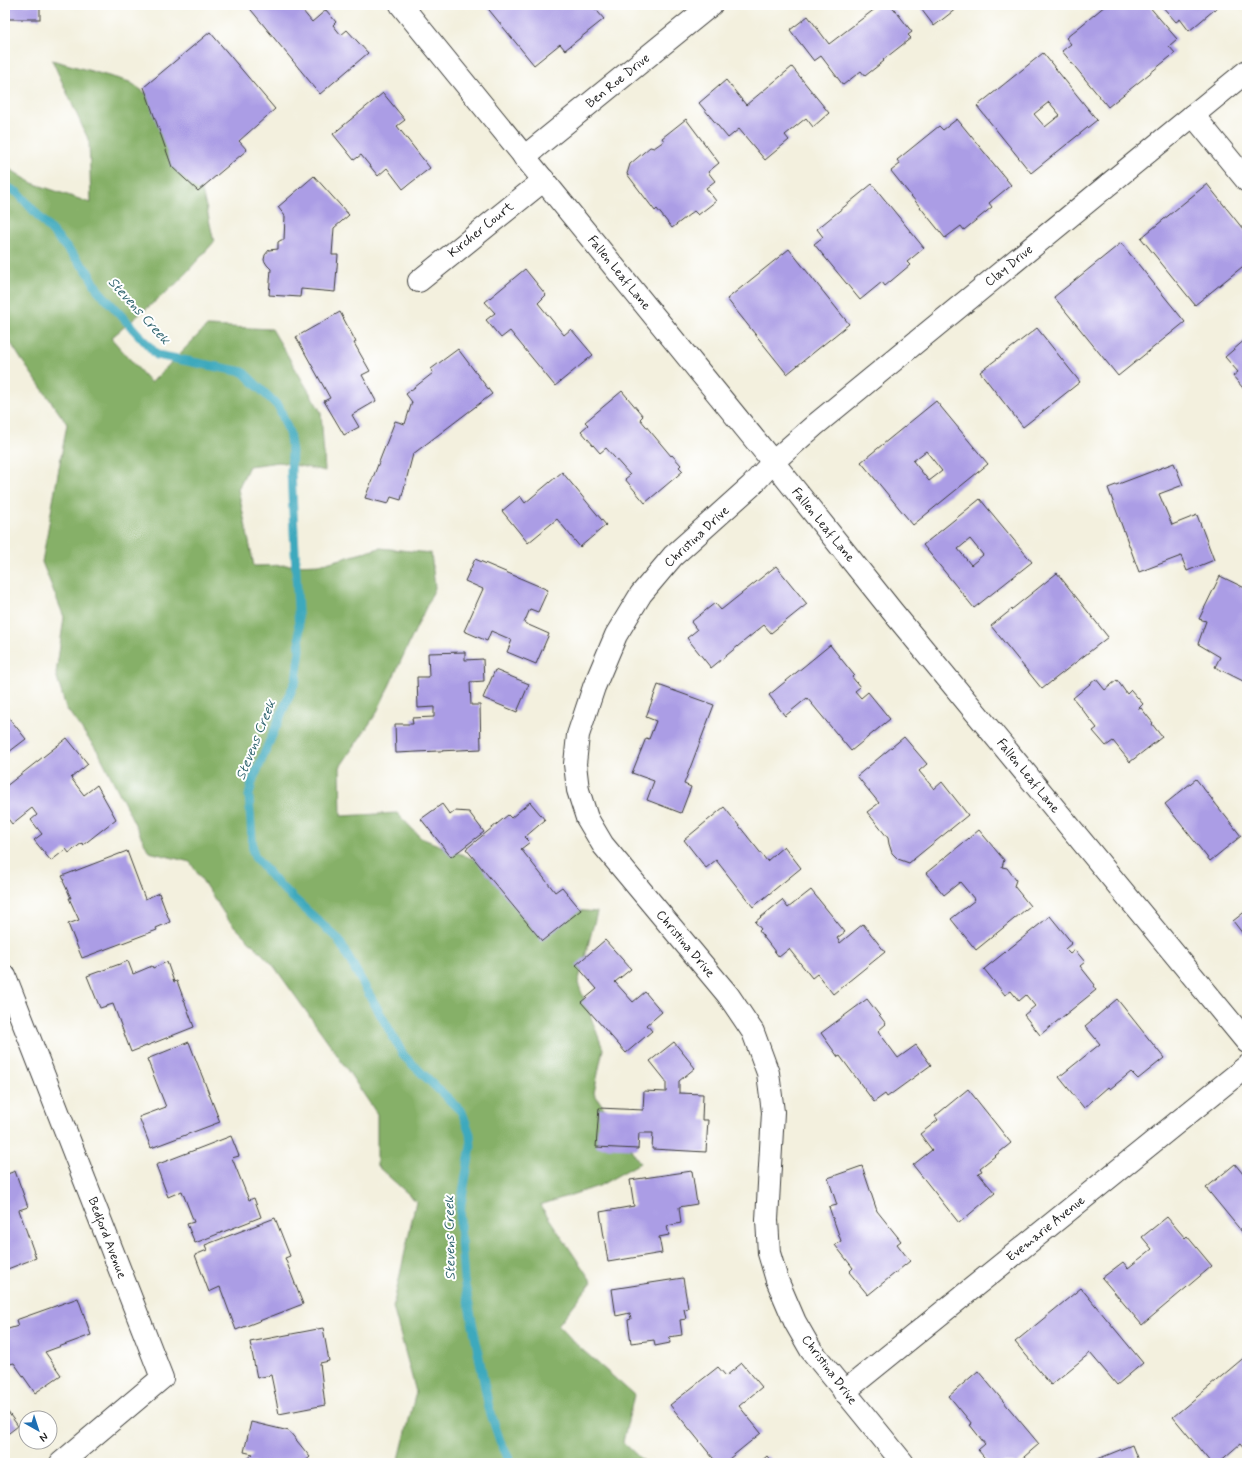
<svg xmlns="http://www.w3.org/2000/svg" width="1252" height="1468" font-family="Mynerve,sans-serif">
  <style>
    .forest { fill: #86b067; stroke: #516642 }
    .lines { fill: none; stroke-linecap: round; stroke-linejoin: round }
    .stream { stroke: #3ea9bd; stroke-width: 9 }
    .building { fill: #ab9de5; fill-rule: evenodd }
    .minor-casing { stroke: #3c3c39; stroke-width: 24 }
    .minor { stroke: #fff; stroke-width: 22 }
    .labels { text-anchor: middle; dominant-baseline: central; stroke-width: 4; stroke-linejoin: round; paint-order: stroke }
    .street-label { font-size: 13px; fill: #1c1c1c; stroke: #fff }
    .water-label { font-size: 14px; font-style: italic; fill: #2d626c; stroke: #fff }
  </style>
  <rect width="100%" height="100%" fill="#fff"/>
  <filter id="ink" filterUnits="userSpaceOnUse"><feTurbulence type="fractalNoise" baseFrequency=".025" numOctaves="2"/><feDisplacementMap in="SourceGraphic" scale="8" xChannelSelector="R" yChannelSelector="G"/><feConvolveMatrix kernelMatrix="1 2 1 2 8 2 1 2 1" color-interpolation-filters="sRGB"/></filter>
  <filter id="wash" filterUnits="userSpaceOnUse"><feTurbulence type="fractalNoise" baseFrequency=".012" numOctaves="4" result="noise"/><feDisplacementMap in="SourceGraphic" scale="16" xChannelSelector="R" yChannelSelector="G"/><feGaussianBlur stdDeviation="0.9" result="paint"/><feColorMatrix in="noise" values="0 0 0 0 0 0 0 0 0 0 0 0 0 0 0 0 0 1.4 0 .05"/><feComposite in="paint" operator="in"/></filter>
  <g filter="url(#wash)">
    <rect width="100%" height="100%" fill="#f3f0de"/>
    <polygon class="forest" points="52,60 130,82 182,119 207,210 214,242 176,284 111,338 151,383 207,326 272,329 321,412 325,471 279,462 249,466 238,489 254,566 323,564 380,548 431,553 435,588 376,714 340,767 341,816 397,813 421,838 498,869 552,908 597,912 578,983 603,1049 594,1093 640,1163 599,1186 540,1205 592,1282 558,1325 577,1345 634,1395 623,1442 645,1463 398,1463 416,1392 393,1307 416,1201 377,1166 377,1114 329,1043 273,965 229,921 190,862 149,852 99,753 66,708 56,674 64,617 42,562 67,424 21,359 5,334 5,166 32,183 91,203 89,141"/>
    <g class="lines">
      <polyline class="stream" points="5,186 18,193 88,272 98,290 157,355 243,372 279,407 289,432 292,452 291,472 300,650 296,680 252,782 249,796 253,852 255,857 278,884 338,939 404,1056 462,1112 470,1134 471,1146 461,1204 460,1225 464,1280 489,1408 500,1441 511,1463"/>
    </g>
    <g id="blocks">
      <g class="building">
        <rect x="5" y="5" width="35" height="14"/>
        <polygon points="247,5 298,5 312,22 326,10 336,22 333,25 341,35 347,30 368,53 320,94"/>
        <polygon points="485,5 546,5 547,6 549,5 592,5 604,19 565,50 560,44 534,65"/>
        <polygon points="880,5 891,5 912,32 908,35 911,38 883,60 884,61 865,76 861,71 843,85 821,56 814,61 790,30 808,16 829,44"/>
        <polygon points="918,5 961,5 934,26"/>
        <polygon points="1106,5 1148,5 1177,39 1169,46 1175,53 1108,107 1062,51 1071,44 1066,38"/>
        <polygon points="1161,5 1220,5 1189,31 1180,19 1176,22"/>
        <polygon points="210,32 275,109 239,141 247,150 198,191 172,167 144,87"/>
        <path d="M 1043,53 L 1097,120 L 1031,173 L 977,106 ZM 1049,102 L 1060,115 L 1045,127 L 1034,114 Z"/>
        <polygon points="792,67 829,113 813,127 806,118 785,135 789,140 765,160 739,129 728,138 699,103 726,80 746,105"/>
        <polygon points="383,93 405,120 397,126 430,168 403,189 387,168 378,176 361,155 354,160 333,134"/>
        <polygon points="686,119 719,163 708,172 715,181 706,188 716,201 698,215 694,211 672,228 657,209 655,211 627,174 630,164 650,147 654,148 664,141 662,138"/>
        <polygon points="957,119 1011,185 989,203 992,207 964,230 961,226 945,238 891,171 900,164 897,160 939,126 943,130"/>
        <polygon points="314,176 349,215 334,228 332,255 338,255 335,292 301,289 300,297 269,295 271,269 267,265 264,260 265,255 269,250 278,249 278,242 281,240 284,240 285,216 278,207"/>
        <polygon points="872,184 924,248 907,262 910,265 885,286 882,282 860,300 814,244 823,237 817,229"/>
        <polygon points="1207,184 1247,234 1247,263 1195,305 1141,238"/>
        <polygon points="1121,243 1185,322 1118,376 1054,297"/>
        <polygon points="789,249 849,324 787,374 727,299"/>
        <polygon points="525,269 546,295 538,303 564,335 571,329 593,355 555,386 510,331 501,338 486,320 495,313 485,302"/>
        <polygon points="340,312 356,342 354,343 370,371 362,375 376,401 352,415 359,427 344,435 324,401 330,398 296,337"/>
        <polygon points="1037,328 1080,382 1023,427 980,372"/>
        <polygon points="1247,338 1247,393 1233,376 1238,372 1225,357"/>
        <polygon points="458,349 492,394 413,454 401,500 391,497 388,504 365,498 395,421 405,424 412,402 406,394 433,373 431,369"/>
        <polygon points="622,391 643,416 640,419 671,456 672,455 681,465 679,467 683,471 645,503 625,479 630,475 606,448 600,453 581,431 588,425 585,422"/>
        <path d="M 936,401 L 988,464 L 913,525 L 861,462 ZM 926,451 L 942,471 L 929,481 L 913,461 Z"/>
        <polygon points="1174,463 1183,485 1159,494 1172,525 1197,515 1214,560 1187,571 1181,556 1139,572 1108,488"/>
        <polygon points="562,472 606,525 580,547 557,519 528,543 502,511 520,496 525,503"/>
        <path d="M 980,499 L 1032,562 L 974,608 L 923,545 ZM 970,539 L 983,555 L 971,565 L 958,549 Z"/>
        <polygon points="475,559 548,590 538,612 530,609 524,623 549,634 536,664 507,652 512,640 491,631 487,641 464,631 483,589 465,581"/>
        <polygon points="776,566 807,604 771,633 764,625 711,668 687,638 697,630 691,622 715,603 721,610"/>
        <polygon points="1057,573 1108,637 1042,689 991,626"/>
        <polygon points="1220,576 1247,589 1247,683 1215,667 1220,657 1198,644 1206,621 1199,619"/>
        <polygon points="830,645 854,675 852,677 860,687 855,691 861,698 868,692 890,719 851,751 807,698 785,716 769,695"/>
        <polygon points="465,652 465,660 483,659 484,681 470,682 471,705 480,705 481,749 396,753 395,724 413,724 412,718 434,717 434,707 418,708 417,677 429,677 428,653"/>
        <polygon points="495,670 529,684 517,712 483,698"/>
        <polygon points="1096,679 1105,690 1117,680 1127,694 1131,690 1143,704 1139,708 1139,709 1141,708 1153,723 1152,724 1162,737 1130,762 1113,741 1106,746 1093,731 1097,728 1073,698"/>
        <polygon points="658,685 714,705 684,784 691,787 681,813 647,800 654,781 632,773 646,738 649,739 656,721 646,717"/>
        <polygon points="5,713 26,739 5,755"/>
        <polygon points="904,737 927,764 919,771 934,789 942,782 968,815 909,863 898,859 892,853 889,844 888,838 867,812 879,803 857,776"/>
        <polygon points="67,738 88,764 71,778 84,795 97,785 116,819 83,845 82,843 69,853 66,849 51,861 34,840 42,834 31,820 37,815 32,808 12,824 5,815 5,787"/>
        <polygon points="1196,779 1241,836 1210,861 1165,804"/>
        <polygon points="530,802 545,820 525,837 530,842 521,849 555,892 562,887 581,910 542,941 466,849 508,815 511,818"/>
        <polygon points="442,804 450,815 455,811 469,812 484,832 451,857 421,819"/>
        <polygon points="724,807 767,861 784,846 801,868 753,907 716,860 706,868 684,840"/>
        <polygon points="979,830 1004,860 1002,867 1007,868 1016,880 1014,886 1030,906 976,950 951,919 975,900 960,882 944,895 926,873"/>
        <polygon points="127,851 145,899 159,893 170,922 156,928 157,930 82,958 68,924 79,920 69,898 71,898 63,881 64,880 62,876"/>
        <polygon points="811,890 845,932 837,938 840,943 863,924 885,952 833,994 817,974 812,978 789,949 779,957 759,931 761,929 755,922 782,900 788,908"/>
        <polygon points="1247,910 1247,939 1233,921"/>
        <polygon points="1050,916 1072,943 1065,949 1070,954 1075,950 1085,962 1080,966 1095,985 1093,986 1096,990 1040,1035 1024,1015 1035,1006 1026,995 1019,1001 1011,991 1005,995 984,969"/>
        <polygon points="605,940 631,969 615,982 633,1002 645,992 662,1012 647,1025 652,1031 626,1053 581,1002 597,989 576,965"/>
        <polygon points="128,961 133,974 152,966 153,968 167,962 174,982 177,981 194,1027 131,1052 113,1004 100,1008 87,976"/>
        <polygon points="867,999 886,1024 878,1031 898,1058 916,1045 931,1065 887,1097 885,1094 874,1102 840,1056 838,1057 821,1033"/>
        <polygon points="1117,999 1164,1058 1138,1079 1131,1072 1110,1089 1108,1087 1084,1108 1059,1077 1100,1044 1085,1026"/>
        <polygon points="189,1042 220,1122 151,1148 139,1117 166,1107 147,1059"/>
        <polygon points="674,1042 695,1068 679,1081 679,1093 703,1094 702,1120 708,1120 706,1152 652,1149 653,1133 639,1133 638,1149 596,1147 599,1108 643,1110 644,1091 666,1092 666,1081 650,1061"/>
        <polygon points="968,1089 1011,1143 980,1168 982,1171 978,1173 995,1193 959,1223 913,1165 932,1150 920,1134 938,1120 935,1116"/>
        <polygon points="231,1136 239,1156 232,1158 249,1200 254,1198 261,1217 195,1243 187,1224 194,1222 182,1191 168,1197 156,1165"/>
        <polygon points="1235,1164 1247,1179 1247,1238 1206,1188"/>
        <polygon points="862,1166 877,1211 901,1241 897,1244 910,1261 868,1295 849,1272 853,1268 835,1245 841,1241 829,1207 837,1205 828,1178"/>
        <polygon points="15,1171 28,1207 19,1210 36,1258 5,1270 5,1175"/>
        <polygon points="692,1171 697,1204 679,1207 681,1223 667,1226 669,1235 659,1237 662,1253 608,1262 600,1212 634,1206 630,1180"/>
        <polygon points="1167,1217 1185,1238 1187,1236 1212,1266 1142,1325 1102,1278 1123,1262 1128,1268 1152,1249 1142,1237"/>
        <polygon points="275,1218 290,1256 285,1258 303,1304 236,1330 220,1287 209,1292 195,1255 207,1250 205,1245"/>
        <polygon points="683,1278 688,1308 684,1309 686,1319 680,1320 682,1335 669,1337 670,1343 655,1346 654,1340 631,1343 628,1320 631,1319 630,1313 616,1316 612,1289"/>
        <polygon points="1081,1288 1143,1363 1117,1385 1090,1353 1051,1385 1015,1342"/>
        <polygon points="78,1298 91,1335 45,1352 61,1375 35,1393 14,1363 10,1364 5,1349 5,1330 18,1326 16,1320"/>
        <polygon points="323,1328 329,1361 320,1363 325,1405 279,1414 271,1375 257,1378 250,1342"/>
        <polygon points="1247,1355 1247,1448 1245,1450 1240,1444 1218,1463 1211,1463 1173,1417"/>
        <polygon points="742,1363 762,1387 739,1406 761,1433 724,1463 717,1463 670,1405 718,1367 726,1376"/>
        <polygon points="978,1371 1039,1444 1017,1463 989,1463 978,1450 985,1444 970,1425 972,1424 949,1396"/>
        <polygon points="5,1408 18,1426 5,1436"/>
        <polygon points="251,1422 289,1431 310,1457 303,1463 243,1463 253,1454 244,1452"/>
        <polygon points="1132,1445 1139,1463 1088,1463"/>
        <polygon points="767,1456 773,1463 759,1463"/>
      </g>
    </g>
  </g>
  <g filter="url(#ink)">
    <use href="#blocks" fill-opacity="0" stroke="#3c3c39" stroke-width="1"/>
    <g class="lines">
      <g class="minor-casing">
        <g id="minor">
          <polyline points="401,5 773,462 892,611 1247,1042"/>
          <polyline points="1193,115 1247,181"/>
          <polyline points="524,157 711,5"/>
          <polyline points="419,281 544,180"/>
          <polyline points="5,976 162,1378 61,1463"/>
          <polyline points="844,1392 1247,1066"/>
          <polyline points="903,1463 811,1350 795,1322 777,1280 769,1253 767,1220 773,1112 768,1073 753,1032 728,995 603,845 587,818 578,790 575,764 578,735 594,687 616,635 641,594 673,556 751,486 773,462 815,425 1247,71"/>
        </g>
      </g>
      <use href="#minor" class="minor"/>
    </g>
  </g>
  <g class="labels">
    <g class="street-label">
      <text transform="translate(618 81) rotate(-39)">Ben Roe Drive</text>
      <text transform="translate(481 230) rotate(-39)">Kircher Court</text>
      <text transform="translate(1009 266) rotate(-39)">Clay Drive</text>
      <text transform="translate(619 273) rotate(51)">Fallen Leaf Lane</text>
      <text transform="translate(823 525) rotate(51)">Fallen Leaf Lane</text>
      <text transform="translate(697 537) rotate(-43)">Christina Drive</text>
      <text transform="translate(1028 776) rotate(51)">Fallen Leaf Lane</text>
      <text transform="translate(685 944) rotate(50)">Christina Drive</text>
      <text transform="translate(1046 1229) rotate(-39)">Evemarie Avenue</text>
      <text transform="translate(107 1238) rotate(69)">Bedford Avenue</text>
      <text transform="translate(829 1370) rotate(53)">Christina Drive</text>
    </g>
    <g class="water-label">
      <text transform="translate(139 311) rotate(48)">Stevens Creek</text>
      <text transform="translate(256 740) rotate(-68)">Stevens Creek</text>
      <text transform="translate(450 1238) rotate(-91)">Stevens Creek</text>
    </g>
  </g>
  <rect width="1252" height="1468" fill="none" stroke="#fff" stroke-width="20"/>
  <g transform="translate(38 1430) rotate(141)"><circle r="19" fill="#ffffff" stroke="#a4a4a4"/>
  <path d="M0-3L7 15L0 10L-7 15Z" fill="#1f6fb2"/>
  <text y="-6" font-size="11" font-weight="bold" text-anchor="middle" fill="#1c1c1c">N</text>
  </g>
</svg>
